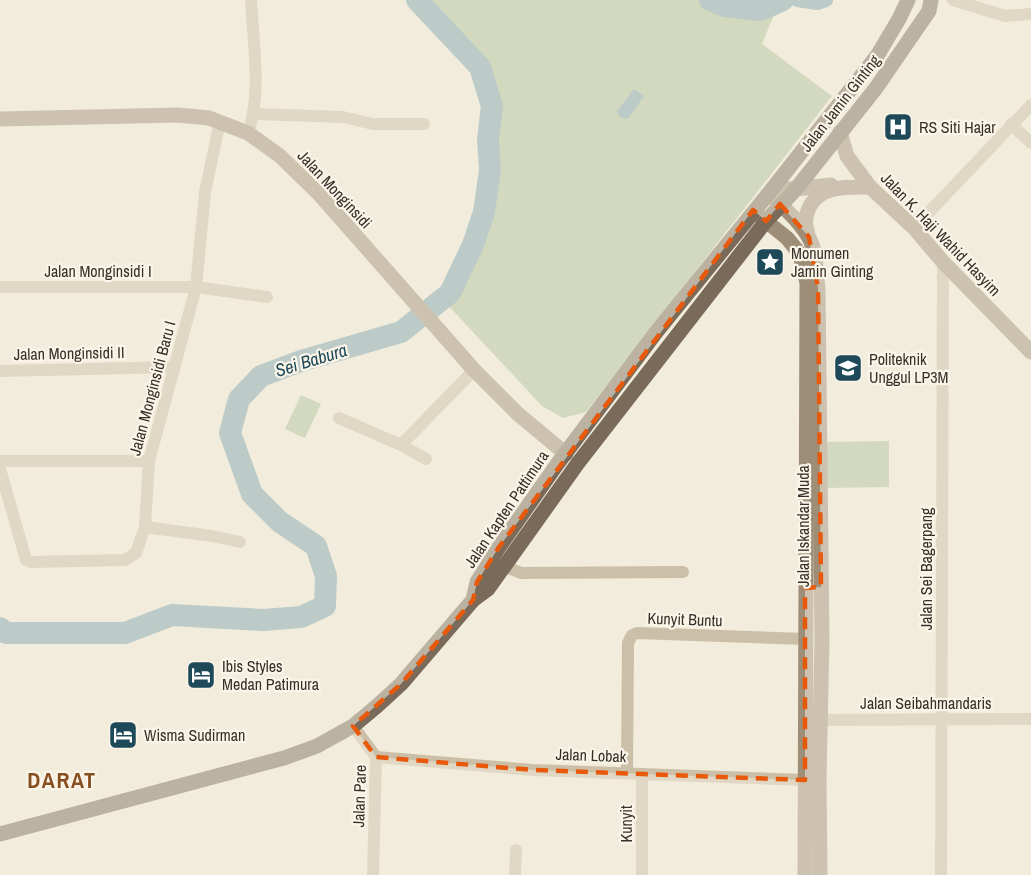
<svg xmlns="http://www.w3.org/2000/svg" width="1031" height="875" font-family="'Archivo Narrow',sans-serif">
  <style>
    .green { fill: #adc29b }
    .water { fill: #7aa3b0 }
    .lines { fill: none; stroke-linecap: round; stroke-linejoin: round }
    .canal { stroke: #7aa3b0; stroke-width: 14 }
    .river { stroke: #7aa3b0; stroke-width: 22 }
    .street { stroke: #cbbfa7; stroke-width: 12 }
    .secondary { stroke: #9e8e78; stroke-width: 15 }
    .primary { stroke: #796a59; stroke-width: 15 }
    .marked { fill: none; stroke: #e8590c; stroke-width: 4.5; stroke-dasharray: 12 8; stroke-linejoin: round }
    .labels { text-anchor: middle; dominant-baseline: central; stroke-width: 4.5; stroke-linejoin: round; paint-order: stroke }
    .street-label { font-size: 16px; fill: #373028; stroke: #faf5e8 }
    .poi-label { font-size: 16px; fill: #373028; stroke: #faf5e8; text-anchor: start }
    .water-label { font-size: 18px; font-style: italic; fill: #1d4959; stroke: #faf5e8 }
    .district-label { font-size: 22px; font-weight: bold; letter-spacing: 1.5px; fill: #874e20; stroke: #faf5e8 }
  </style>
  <rect width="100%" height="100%" fill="#f2ecdc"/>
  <g class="green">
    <polygon points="418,0 722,0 761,10 776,10 762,44 832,96 586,412 563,418 542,406 442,299 450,293 473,245 490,170 488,139 492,106 480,67"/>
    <polygon points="301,395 321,404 305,438 285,429"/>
    <polygon points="889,441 889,487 824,488 824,442"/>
  </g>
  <polygon class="water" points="634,89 644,96 628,119 621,118 617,111"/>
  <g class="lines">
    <polyline class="canal" points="797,0 817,3 826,0"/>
    <g class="river">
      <polyline points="710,0 724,6 761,10 783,0"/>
      <polyline points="0,628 6,633 125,633 172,615 263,620 301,617 325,606 326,576 316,546 280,522 252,494 230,433 239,399 261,376 301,361 401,332 450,293 473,245 484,212 490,170 488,139 492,106 480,67 417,0"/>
    </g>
    <g class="street">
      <polyline points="953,0 1005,16 1031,14"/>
      <polyline points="254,114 343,117 373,124 424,124"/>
      <polyline points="1011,124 1031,143"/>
      <path d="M 248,133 C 262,93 253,42 251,0"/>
      <polyline points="914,228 1031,105"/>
      <polyline points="0,287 196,287 267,297"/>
      <polyline points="0,371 175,367"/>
      <polyline points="339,418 401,445 426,459"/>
      <polyline points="401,445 474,370"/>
      <polyline points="0,461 149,461"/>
      <polyline points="0,469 26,560 31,562 125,560 136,553 145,527 149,461 196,287 205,192 220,121"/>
      <polyline points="145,527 212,536 240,542"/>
      <polyline points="504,566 521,573 683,572"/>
      <polyline points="820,720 1031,719"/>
      <polyline points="353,726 376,757 373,875"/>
      <polyline points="376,757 533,770 805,780"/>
      <polyline points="627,773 628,643 632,635 637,633 805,639"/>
      <polyline points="642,774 642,875"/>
      <polyline points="515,875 516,850"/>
      <polyline points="941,875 943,262"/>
    </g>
    <g class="secondary">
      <polyline points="0,119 178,115 209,118 248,133 280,156 320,195 474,370 518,414 566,454"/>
      <polyline points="840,132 847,156 870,187 914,228 943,262 1031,352"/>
      <polyline points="773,188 796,189 831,185"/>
      <path d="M 768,194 C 783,206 798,220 808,236 C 817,250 816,272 818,288 L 822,640 L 819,779 L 820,875"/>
      <polyline points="757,214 787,238 800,254 807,283 805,875"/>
      <path d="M 808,234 C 804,223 805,216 810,206 C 821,185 848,187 870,187"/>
    </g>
    <g class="primary">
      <polyline points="473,600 488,589 578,463 766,221 796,189 876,88 929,11 931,0"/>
      <polyline points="0,834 284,758 317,746 353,726 377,706 401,684 473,600 477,582 499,547 558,463 657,331 773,188 877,56 899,19 908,0"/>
    </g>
  </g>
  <path d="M0 0H1031V875H0ZM 780,204 L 809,237 L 818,288 L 821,587 L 805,588 L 805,780 L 533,770 L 376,757 L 353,726 L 401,684 L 473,600 L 477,582 L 499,547 L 753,210 L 766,221 Z" fill="#f2ecdc" fill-opacity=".55" fill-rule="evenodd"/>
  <path class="marked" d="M 780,204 L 809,237 L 818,288 L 821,587 L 805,588 L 805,780 L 533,770 L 376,757 L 353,726 L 401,684 L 473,600 L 477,582 L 499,547 L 753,210 L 766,221 Z"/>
  <defs>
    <g id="hospital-square" transform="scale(1.5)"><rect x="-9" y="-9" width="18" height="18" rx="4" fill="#1d4959" stroke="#faf5e8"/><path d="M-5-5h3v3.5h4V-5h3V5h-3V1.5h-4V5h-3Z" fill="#fff"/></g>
    <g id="sight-square" transform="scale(1.5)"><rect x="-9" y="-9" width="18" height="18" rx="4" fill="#1d4959" stroke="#faf5e8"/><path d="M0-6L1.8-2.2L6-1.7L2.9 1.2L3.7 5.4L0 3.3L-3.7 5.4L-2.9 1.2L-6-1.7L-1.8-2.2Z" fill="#fff"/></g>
    <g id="university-square" transform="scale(1.5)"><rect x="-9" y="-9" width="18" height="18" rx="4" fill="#1d4959" stroke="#faf5e8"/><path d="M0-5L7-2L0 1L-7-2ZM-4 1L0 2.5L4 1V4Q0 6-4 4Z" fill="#fff"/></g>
    <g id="hotel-square" transform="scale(1.5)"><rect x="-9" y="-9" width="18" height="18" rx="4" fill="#1d4959" stroke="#faf5e8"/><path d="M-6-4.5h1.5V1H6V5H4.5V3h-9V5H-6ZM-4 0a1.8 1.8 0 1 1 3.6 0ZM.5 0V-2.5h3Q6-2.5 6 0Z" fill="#fff"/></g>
  </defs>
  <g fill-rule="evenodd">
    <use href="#hospital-square" x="898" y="127"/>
    <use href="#sight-square" x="770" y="262"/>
    <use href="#university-square" x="848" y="368"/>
    <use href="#hotel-square" x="201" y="675"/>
    <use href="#hotel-square" x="123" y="735"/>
  </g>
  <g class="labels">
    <g class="street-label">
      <text transform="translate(840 103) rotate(-52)">Jalan Jamin Ginting</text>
      <text transform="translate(335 189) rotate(47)">Jalan Monginsidi</text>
      <text transform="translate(941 234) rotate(46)">Jalan K. Haji Wahid Hasyim</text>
      <text x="98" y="271">Jalan Monginsidi I</text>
      <text transform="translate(69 353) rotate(-1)">Jalan Monginsidi II</text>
      <text transform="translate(152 388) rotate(-75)">Jalan Monginsidi Baru I</text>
      <text transform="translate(506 509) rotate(-56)">Jalan Kapten Pattimura</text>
      <text transform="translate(803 526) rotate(-90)">Jalan Iskandar Muda</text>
      <text transform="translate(926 569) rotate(-90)">Jalan Sei Bagerpang</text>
      <text transform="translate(685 619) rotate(2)">Kunyit Buntu</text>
      <text x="926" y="703">Jalan Seibahmandaris</text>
      <text transform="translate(591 755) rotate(2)">Jalan Lobak</text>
      <text transform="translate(359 796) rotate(-88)">Jalan Pare</text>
      <text transform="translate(626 824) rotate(-90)">Kunyit</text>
    </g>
    <g class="poi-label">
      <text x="919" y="127">RS Siti Hajar</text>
      <text x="791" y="253">Monumen<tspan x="791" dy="18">Jamin Ginting</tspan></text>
      <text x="869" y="359">Politeknik<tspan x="869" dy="18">Unggul LP3M</tspan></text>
      <text x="222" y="666">Ibis Styles<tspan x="222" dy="18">Medan Patimura</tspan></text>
      <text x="144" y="735">Wisma Sudirman</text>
    </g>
    <g class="water-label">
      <text transform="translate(311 360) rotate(-17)">Sei Babura</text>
    </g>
    <g class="district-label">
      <text x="62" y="780">DARAT</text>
    </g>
  </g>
</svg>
